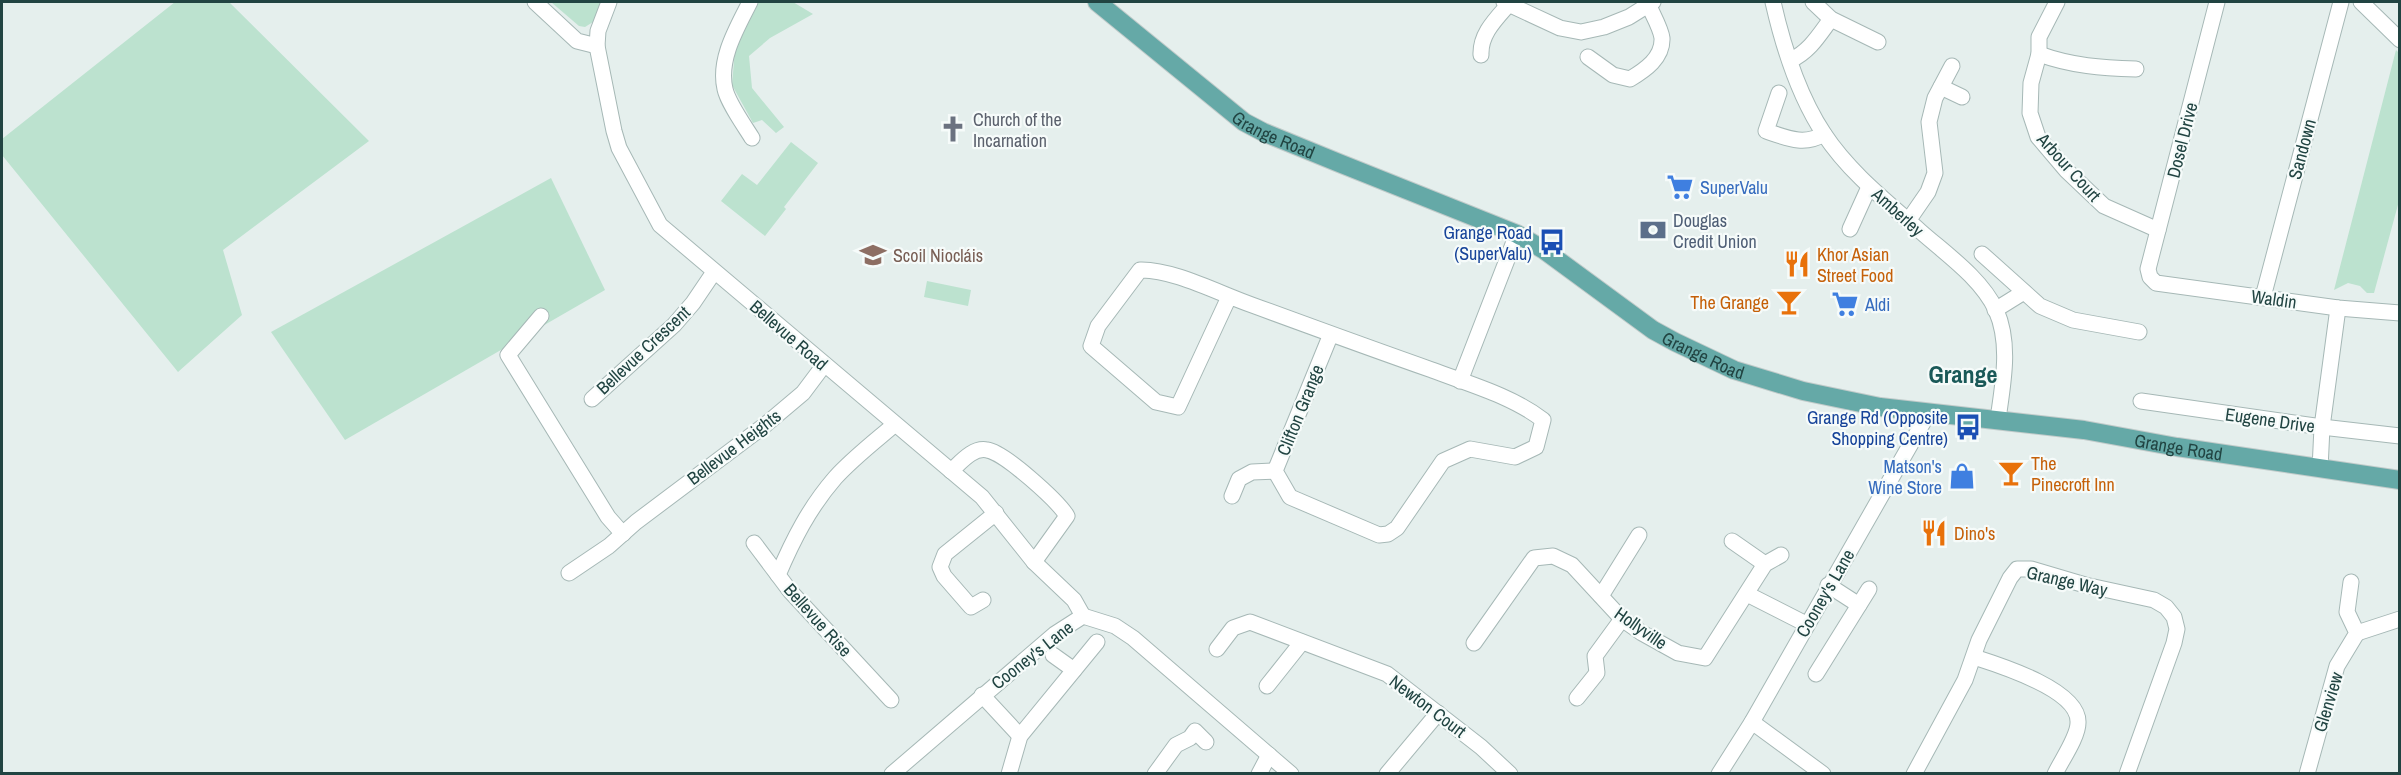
<svg xmlns="http://www.w3.org/2000/svg" width="2401" height="775" font-family="'Archivo Narrow',sans-serif">
  <style>
    .green { fill: #bce2cf }
    .lines { fill: none; stroke-linecap: round; stroke-linejoin: round }
    .minor-casing { stroke: #a6b8b6; stroke-width: 17 }
    .major-casing { stroke: #c1cbca; stroke-width: 20 }
    .minor { stroke: #fff; stroke-width: 15 }
    .major { stroke: #65a9a7; stroke-width: 18 }
    .labels { text-anchor: middle; dominant-baseline: central; stroke-width: 4.5; stroke-linejoin: round; paint-order: stroke }
    .worship-label { font-size: 18px; fill: #5b616d; stroke: #f6fbfa; text-anchor: start }
    .street-label { font-size: 18px; fill: #214442; stroke: #f6fbfa }
    .shop-label { font-size: 18px; fill: #366cbe; stroke: #f6fbfa; text-anchor: start }
    .service-label { font-size: 18px; fill: #4e5e75; stroke: #f6fbfa; text-anchor: start }
    .transit-label { font-size: 18px; fill: #164399; stroke: #f6fbfa; text-anchor: end }
    .food-label { font-size: 18px; fill: #c56008; stroke: #f6fbfa; text-anchor: start }
    .education-label { font-size: 18px; fill: #785e54; stroke: #f6fbfa; text-anchor: start }
    .district-label { font-size: 24px; font-weight: bold; fill: #1a5958; stroke: #f6fbfa }
  </style>
  <rect width="100%" height="100%" fill="#e5efed"/>
  <g class="green">
    <polygon points="175,2 229,2 369,141 223,250 242,315 178,372 2,155 2,139"/>
    <polygon points="551,2 602,2 593,22 585,27 579,26"/>
    <polygon points="759,2 793,2 813,14 770,38 749,56 752,88 784,127 776,133 762,120 753,123 732,85 735,49"/>
    <polygon points="2396,50 2400,54 2399,201 2374,293 2367,293 2360,286 2348,283 2334,290"/>
    <polygon points="791,142 818,163 784,207 786,209 765,236 721,201 742,174 757,185"/>
    <polygon points="551,178 605,290 345,440 271,332"/>
    <polygon points="927,281 971,290 968,306 924,297"/>
  </g>
  <g class="lines">
    <g class="minor-casing">
      <g id="minor">
        <polyline points="535,2 577,41 597,46"/>
        <polyline points="609,2 598,31 597,46 614,131 619,148 660,225 982,497 1034,562 1074,600 1083,616"/>
        <path d="M 750,2 C 737,28 718,59 725,89 C 728,103 744,125 752,138"/>
        <polyline points="1504,2 1560,28 1581,32 1604,27 1629,17 1653,2"/>
        <path d="M 1773,2 C 1783,46 1798,95 1824,134 C 1849,172 1886,201 1920,231 C 1946,254 1981,278 1996,310 C 2011,344 2003,383 1998,419"/>
        <polyline points="1813,2 1831,19 1878,42"/>
        <polyline points="2057,2 2039,37 2039,54 2031,83 2030,113 2038,137 2066,170 2104,206 2158,230"/>
        <polyline points="2217,2 2148,269 2150,277 2156,283 2338,308 2400,313"/>
        <polyline points="2361,2 2400,40"/>
        <path d="M 2039,54 C 2072,66 2102,68 2136,69"/>
        <path d="M 1481,55 C 1480,34 1496,19 1509,4"/>
        <path d="M 1588,57 L 1613,75 L 1630,79 C 1645,70 1663,58 1662,38 C 1661,29 1653,15 1649,6"/>
        <path d="M 1791,60 C 1810,51 1819,35 1831,19"/>
        <polyline points="1941,87 1962,97"/>
        <path d="M 1779,93 L 1766,131 C 1787,138 1804,146 1824,134"/>
        <polyline points="1908,221 1928,192 1935,173 1929,122 1935,98 1952,66"/>
        <polyline points="1850,229 1869,187"/>
        <polyline points="1982,254 2040,306 2073,320 2139,332"/>
        <path d="M 1229,297 L 1178,407 L 1156,402 L 1091,346 L 1098,326 L 1140,270 C 1173,269 1220,294 1252,305 C 1312,327 1372,349 1432,370 C 1469,384 1512,396 1543,420 L 1536,447 L 1515,457 L 1470,449 L 1443,461 L 1397,528 L 1388,534 L 1379,535 L 1290,497 L 1275,471 L 1331,334"/>
        <polyline points="2263,297 2341,2"/>
        <polyline points="1995,310 2024,292"/>
        <polyline points="541,316 508,355 608,517 623,534"/>
        <polyline points="1460,381 1517,234"/>
        <polyline points="592,399 674,325 693,303 714,272"/>
        <polyline points="2141,401 2322,427 2400,436"/>
        <polyline points="2320,469 2322,427 2338,308"/>
        <path d="M 951,471 C 961,462 973,447 987,450 C 1004,452 1058,501 1067,516 L 1034,562"/>
        <polyline points="1232,496 1239,479 1252,472 1275,471"/>
        <polyline points="1732,541 1765,564"/>
        <polyline points="754,543 778,575"/>
        <polyline points="569,573 609,546 636,522 765,425 803,393 824,365"/>
        <polyline points="1828,585 1859,605"/>
        <polyline points="1747,594 1806,624"/>
        <polyline points="1601,596 1639,535"/>
        <polyline points="983,600 971,607 944,576 940,567 945,554 996,513"/>
        <polyline points="2357,633 2400,619"/>
        <polyline points="1474,643 1534,558 1553,556 1572,565 1622,619 1642,633 1678,653 1705,658 1765,564 1781,555"/>
        <polyline points="1217,649 1233,628 1250,622 1387,674 1481,747 1510,774"/>
        <polyline points="1053,655 1074,670"/>
        <path d="M 1974,657 C 1999,665 2080,690 2078,723 C 2078,737 2061,761 2055,774"/>
        <polyline points="1816,674 1869,589"/>
        <polyline points="1267,686 1302,642"/>
        <polyline points="982,695 1020,736"/>
        <polyline points="1577,698 1597,673 1595,656 1622,619"/>
        <path d="M 891,700 L 790,591 L 778,575 C 793,540 809,508 835,478 C 852,459 874,442 894,425"/>
        <polyline points="1752,722 1823,774"/>
        <polyline points="892,774 1055,634 1083,616 1115,626 1133,638 1291,774"/>
        <polyline points="1009,774 1020,736 1097,642"/>
        <polyline points="1155,774 1176,745 1190,738 1195,731 1206,742"/>
        <polyline points="1259,774 1269,755"/>
        <polyline points="1387,774 1438,713"/>
        <polyline points="1719,774 1752,722 1929,412"/>
        <polyline points="1914,774 1965,680 1979,640 2010,578 2017,569 2031,569 2085,585 2154,600 2166,607 2174,617 2177,629 2174,643 2127,774"/>
        <polyline points="2307,774 2337,666 2357,633 2347,612 2351,582"/>
      </g>
    </g>
    <g class="major-casing">
      <g id="major">
        <path id="s1" d="M 1097,2 L 1244,122 L 1263,132 L 1339,163 L 1517,234 L 1544,250 L 1653,330 L 1675,342 L 1734,370 L 1803,391 L 1880,407 L 2084,430 L 2177,447 L 2400,480"/>
      </g>
    </g>
    <use href="#minor" class="minor"/>
    <use href="#major" class="major"/>
  </g>
  <defs>
    <g id="church-bare" transform="scale(2.07)"><path d="M-1.2-6h2.4v3.5h3.3v2.4h-3.3V6h-2.4V-.1h-3.3v-2.4h3.3Z" fill="#6b7280" stroke="#f6fbfa" stroke-width="2.5" paint-order="stroke"/></g>
    <g id="supermarket-bare" transform="scale(2.07)"><path d="M-6-5.5h2.5l.6 2H6L4.5 2H-2.5L-4.4-4H-6ZM-1.5 3.2a1.3 1.3 0 1 0 .1 0ZM3 3.2a1.3 1.3 0 1 0 .1 0Z" fill="#3f7fe0" stroke="#f6fbfa" stroke-width="2.5" paint-order="stroke"/></g>
    <g id="bank-bare" transform="scale(2.07)"><path d="M-6-4H6V4H-6ZM0-2.3a2.3 2.3 0 1 0 0 4.6a2.3 2.3 0 1 0 0-4.6Z" fill="#5c6f8a" stroke="#f6fbfa" stroke-width="2.5" paint-order="stroke"/></g>
    <g id="bus-bare" transform="scale(2.07)"><path d="M-5-6H5V4H4V6H2V4H-2V6H-4V4H-5ZM-3.5-4V0h7V-4ZM-3.5 1.2v1.5H-2V1.2ZM2 1.2v1.5H3.5V1.2Z" fill="#1a4fb4" stroke="#f6fbfa" stroke-width="2.5" paint-order="stroke"/></g>
    <g id="school-bare" transform="scale(2.07)"><path d="M0-5L7-2L0 1L-7-2ZM-4 1L0 2.5L4 1V4Q0 6-4 4Z" fill="#8d6e63" stroke="#f6fbfa" stroke-width="2.5" paint-order="stroke"/></g>
    <g id="restaurant-bare" transform="scale(2.07)"><path d="M-5-6h1v4h1v-4h1v4h1v-4h1v5L-1.5 .5V6h-2V.5L-5-1ZM5-6V6H3V1.5H1.5Q1.5-4 5-6Z" fill="#e8710a" stroke="#f6fbfa" stroke-width="2.5" paint-order="stroke"/></g>
    <g id="bar-bare" transform="scale(2.07)"><path d="M-6-5H6L.8 .8V4.5H3.5V6h-7V4.5H-.8V.8Z" fill="#e8710a" stroke="#f6fbfa" stroke-width="2.5" paint-order="stroke"/></g>
    <g id="shop-bare" transform="scale(2.07)"><path d="M-5-2.5h2.3a2.7 3.5 0 0 1 5.4 0H5L5.5 6h-11ZM-1.5-2.5h3a1.5 2.3 0 0 0-3 0Z" fill="#3f7fe0" stroke="#f6fbfa" stroke-width="2.5" paint-order="stroke"/></g>
  </defs>
  <g fill-rule="evenodd">
    <use href="#church-bare" x="953" y="129"/>
    <use href="#supermarket-bare" x="1680" y="187"/>
    <use href="#bank-bare" x="1653" y="230"/>
    <use href="#bus-bare" x="1552" y="242"/>
    <use href="#school-bare" x="873" y="255"/>
    <use href="#restaurant-bare" x="1797" y="264"/>
    <use href="#bar-bare" x="1789" y="302"/>
    <use href="#supermarket-bare" x="1845" y="304"/>
    <use href="#bus-bare" x="1968" y="427"/>
    <use href="#bar-bare" x="2011" y="473"/>
    <use href="#shop-bare" x="1962" y="476"/>
    <use href="#restaurant-bare" x="1934" y="533"/>
  </g>
  <g class="labels">
    <g class="worship-label">
      <text x="973" y="119">Church of the<tspan x="973" dy="21">Incarnation</tspan></text>
    </g>
    <g class="street-label">
      <text stroke="none"><textPath href="#s1" startOffset="222">Grange Road</textPath></text>
      <text transform="translate(2182 140) rotate(-76)">Dosel Drive</text>
      <text transform="translate(2302 149) rotate(-75)">Sandown</text>
      <text transform="translate(2069 167) rotate(48)">Arbour Court</text>
      <text transform="translate(1898 212) rotate(42)">Amberley</text>
      <text transform="translate(2274 299) rotate(8)">Waldin</text>
      <text transform="translate(789 335) rotate(41)">Bellevue Road</text>
      <text transform="translate(643 350) rotate(-43)">Bellevue Crescent</text>
      <text stroke="none"><textPath href="#s1" startOffset="708">Grange Road</textPath></text>
      <text transform="translate(1300 410) rotate(-68)">Clifton Grange</text>
      <text transform="translate(2270 420) rotate(8)">Eugene Drive</text>
      <text stroke="none"><textPath href="#s1" startOffset="1194">Grange Road</textPath></text>
      <text transform="translate(734 447) rotate(-37)">Bellevue Heights</text>
      <text transform="translate(2067 581) rotate(13)">Grange Way</text>
      <text transform="translate(1825 593) rotate(-60)">Cooney's Lane</text>
      <text transform="translate(818 620) rotate(48)">Bellevue Rise</text>
      <text transform="translate(1641 628) rotate(35)">Hollyville</text>
      <text transform="translate(1032 655) rotate(-38)">Cooney's Lane</text>
      <text transform="translate(2328 702) rotate(-73)">Glenview</text>
      <text transform="translate(1428 706) rotate(37)">Newton Court</text>
    </g>
    <g class="shop-label">
      <text x="1700" y="187">SuperValu</text>
      <text x="1865" y="304">Aldi</text>
      <text x="1942" y="466" text-anchor="end">Matson's<tspan x="1942" dy="21">Wine Store</tspan></text>
    </g>
    <g class="service-label">
      <text x="1673" y="220">Douglas<tspan x="1673" dy="21">Credit Union</tspan></text>
    </g>
    <g class="transit-label">
      <text x="1532" y="232">Grange Road<tspan x="1532" dy="21">(SuperValu)</tspan></text>
      <text x="1948" y="417">Grange Rd (Opposite<tspan x="1948" dy="21">Shopping Centre)</tspan></text>
    </g>
    <g class="food-label">
      <text x="1817" y="254">Khor Asian<tspan x="1817" dy="21">Street Food</tspan></text>
      <text x="1769" y="302" text-anchor="end">The Grange</text>
      <text x="2031" y="463">The<tspan x="2031" dy="21">Pinecroft Inn</tspan></text>
      <text x="1954" y="533">Dino's</text>
    </g>
    <g class="education-label">
      <text x="893" y="255">Scoil Niocláis</text>
    </g>
    <g class="district-label">
      <text x="1963" y="374">Grange</text>
    </g>
  </g>
  <rect width="2401" height="775" fill="none" stroke="#214442" stroke-width="6"/>
</svg>
